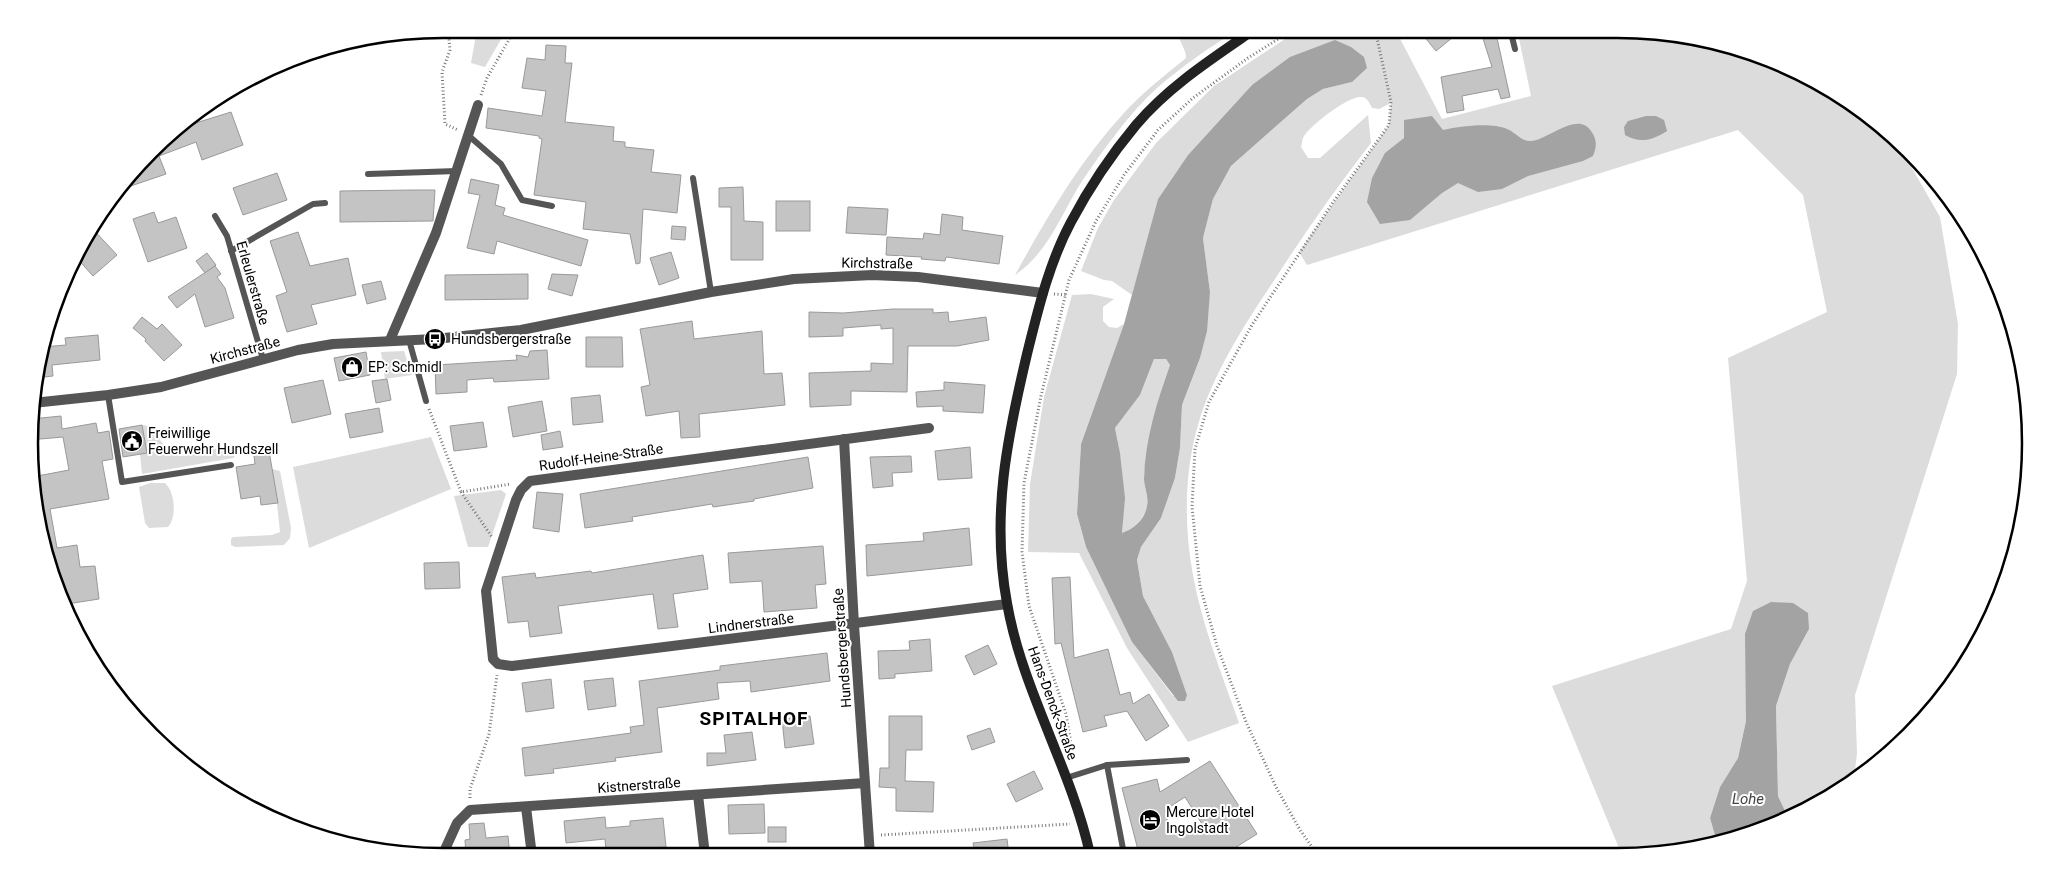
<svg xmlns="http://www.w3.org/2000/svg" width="2060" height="885" font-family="Roboto,sans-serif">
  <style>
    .green { fill: #dcdcdc }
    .water { fill: #a3a3a3; fill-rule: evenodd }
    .building { fill: #c4c4c4; stroke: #999; fill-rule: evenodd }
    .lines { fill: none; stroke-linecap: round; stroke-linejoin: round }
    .path { stroke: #777; stroke-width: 3; stroke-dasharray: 1 2.5; stroke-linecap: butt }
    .lane { stroke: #555; stroke-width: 6 }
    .street { stroke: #555; stroke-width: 10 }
    .secondary { stroke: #222; stroke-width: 10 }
    .labels { text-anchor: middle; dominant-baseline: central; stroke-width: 4; stroke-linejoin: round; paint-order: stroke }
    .street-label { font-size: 14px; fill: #000; stroke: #fff }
    .poi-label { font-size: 14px; fill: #000; stroke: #fff; text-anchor: start }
    .water-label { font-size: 15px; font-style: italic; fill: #444; stroke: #fff }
    .district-label { font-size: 19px; font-weight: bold; letter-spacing: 1px; fill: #000; stroke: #fff }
    .rim { fill: none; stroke: #000; stroke-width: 2.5 }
  </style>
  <rect width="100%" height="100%" fill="#fff"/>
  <g class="green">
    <polygon points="453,29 476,29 470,39 455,39"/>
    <polygon points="477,29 507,29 485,67 471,63"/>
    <path d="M 1177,29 L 1239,29 C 1210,47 1181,67 1156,89 C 1128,115 1104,149 1082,181 C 1061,214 1049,252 1015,275 C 1046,219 1079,162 1123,114 C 1142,93 1165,75 1186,58 C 1186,47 1177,40 1177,29 Z"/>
    <path d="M 1300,29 L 1395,29 L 1442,119 L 1531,96 L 1517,29 L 1618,29 L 1751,51 L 1825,84 L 1885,127 L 1904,154 L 1940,217 L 1958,324 L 1957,374 L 1855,695 L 1857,754 L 1854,778 L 1800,814 L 1788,817 L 1778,796 L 1776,706 L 1790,664 L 1809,629 L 1747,681 L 1746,721 L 1738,758 L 1720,787 L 1710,818 L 1716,839 L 1672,853 L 1621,853 L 1552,686 L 1731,629 L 1747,581 L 1728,358 L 1827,312 L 1803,195 L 1738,130 L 1307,265 L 1299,252 L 1389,125 L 1391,103 L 1379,109 L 1372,108 C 1370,104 1367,97 1362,97 C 1349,95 1311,125 1304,136 C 1302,139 1302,144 1301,147 L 1308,158 L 1320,158 L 1368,115 L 1371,143 C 1337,187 1305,232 1275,279 C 1245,324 1213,373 1198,425 C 1184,473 1184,527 1193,575 C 1202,626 1222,674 1239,723 L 1188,742 L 1127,648 L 1079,553 L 1028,552 L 1030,484 L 1044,397 L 1072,295 L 1091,294 L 1114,299 L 1103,307 L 1103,321 L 1109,327 L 1117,328 L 1124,324 L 1081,444 L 1077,514 L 1086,547 L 1132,642 L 1173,696 L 1187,695 L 1172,652 L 1143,596 L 1137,560 L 1141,547 L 1161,518 L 1175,478 L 1180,448 L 1182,405 L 1200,358 L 1210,292 L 1203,238 L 1213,199 L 1231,166 L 1307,99 L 1323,89 L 1352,82 L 1252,85 L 1188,155 L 1158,199 L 1132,295 L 1112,281 L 1104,280 L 1081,271 L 1098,228 L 1114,200 L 1156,143 L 1214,86 Z"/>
    <polygon points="404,351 412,375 385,379 381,352"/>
    <path d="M 1154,359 L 1166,359 L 1170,365 C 1156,401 1148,438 1144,476 C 1143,486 1149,497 1147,507 C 1143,520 1134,528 1122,534 C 1125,497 1123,464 1115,428 L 1140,395 Z"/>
    <polygon points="142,425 156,427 160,440 173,455 182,456 232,445 236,455 233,458 142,474 140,454 147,452"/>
    <polygon points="431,437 451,489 309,548 293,467"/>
    <polygon points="272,469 280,471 291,528 290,538 284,545 235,547 231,545 231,539 233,537 272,535 280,532 275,485 270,485"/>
    <path d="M 150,483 L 165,483 C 175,492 177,517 168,527 L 149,528 L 145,523 L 139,487 Z"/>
    <polygon points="501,490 506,494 488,547 468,547 454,496"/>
  </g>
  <g class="water">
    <path d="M 1335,40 L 1351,47 L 1364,57 L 1367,68 L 1352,82 L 1323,89 L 1307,99 L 1231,166 L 1213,199 L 1203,238 L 1210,292 L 1207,331 L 1200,358 L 1182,405 L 1180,448 L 1175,478 L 1161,518 L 1141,547 L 1137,560 L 1143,596 L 1172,652 L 1187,695 L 1185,701 L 1178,701 L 1132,642 L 1086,547 L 1077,514 L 1081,444 L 1124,324 L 1158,199 L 1188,155 L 1252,85 L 1290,57 ZM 1154,359 L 1166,359 L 1170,365 C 1157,401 1145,440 1144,479 C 1144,487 1149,497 1147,506 C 1145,519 1134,529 1122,533 L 1125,498 L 1120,453 L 1115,428 L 1140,395 Z"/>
    <path d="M 1432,116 L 1443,130 C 1459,126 1492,122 1507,129 C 1515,132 1522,142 1531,141 C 1546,141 1578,110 1591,131 C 1597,139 1597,146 1593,156 L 1583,161 L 1528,176 L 1502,189 L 1478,192 L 1458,183 L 1442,193 L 1410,220 L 1380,224 L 1367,202 L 1372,178 L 1385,153 L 1404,138 L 1404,120 Z"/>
    <path d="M 1646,116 L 1656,116 L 1664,120 L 1667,131 C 1653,140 1640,144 1625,135 L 1624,127 L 1628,121 Z"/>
    <polygon points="1771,602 1793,603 1808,613 1809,629 1790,664 1776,706 1778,796 1788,817 1716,839 1710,818 1720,787 1738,758 1746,721 1745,634 1753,611"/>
  </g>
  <g class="building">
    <polygon points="1418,29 1463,29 1436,51"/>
    <polygon points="1480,29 1495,29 1510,97 1501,99 1498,89 1462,96 1464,110 1447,113 1441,77 1492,67"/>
    <polygon points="546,45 566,46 565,63 572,63 565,122 614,127 613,141 625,142 625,147 654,150 651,172 681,175 677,213 643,209 640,263 636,264 630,234 583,229 586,202 534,195 542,139 539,138 539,136 486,128 488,108 542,116 546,91 522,88 527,58 545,60"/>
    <polygon points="231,112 243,145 202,160 196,142 159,156 166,174 122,189 170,131"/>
    <polygon points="277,173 287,200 243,215 233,188"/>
    <polygon points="471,179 499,185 495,205 505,208 503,215 588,240 581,266 497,241 494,254 467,248 480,195 468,193"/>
    <polygon points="743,187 744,221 763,222 763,260 731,260 731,207 719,207 719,188"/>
    <polygon points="414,190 435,190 433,221 340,222 340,191"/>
    <rect x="776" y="201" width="34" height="30"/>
    <polygon points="848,207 888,209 886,235 846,233"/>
    <polygon points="154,212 158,223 176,217 187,248 148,262 133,219"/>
    <polygon points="942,214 963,217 962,230 1003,236 999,264 946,257 945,261 921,259 922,257 886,255 887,237 923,239 924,233 940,235"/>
    <polygon points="672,226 686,227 685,240 671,239"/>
    <polygon points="91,227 117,255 93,276 76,257 84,235"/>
    <polygon points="298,232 310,266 348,258 356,295 311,305 317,324 287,332 276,296 287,292 270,241"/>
    <polygon points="671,252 679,278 659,285 650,258"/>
    <polygon points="207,253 216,265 205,273 196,261"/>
    <polygon points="215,266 221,274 217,277 225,288 234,318 205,327 195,294 177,308 168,297"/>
    <polygon points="528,274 528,299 445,300 445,275"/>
    <polygon points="552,274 578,275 572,296 548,289"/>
    <polygon points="381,281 386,299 367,304 362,285"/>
    <polygon points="893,309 933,309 933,313 948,312 949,322 986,317 989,340 957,346 908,346 907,392 851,391 851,405 810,407 809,373 871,371 871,363 893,364 893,328 881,329 881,325 843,328 843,336 809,337 809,312 843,313"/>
    <polygon points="142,317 157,329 162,324 182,345 164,361 145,341 146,339 133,328"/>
    <polygon points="692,321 694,339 762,331 764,374 782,373 785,405 699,414 700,437 681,438 679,411 646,416 641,387 650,385 640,329"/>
    <polygon points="98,335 100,360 52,365 53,376 35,378 37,362 42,347 66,345 65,338"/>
    <polygon points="586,337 622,337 623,367 586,367"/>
    <polygon points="547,350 549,379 494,382 493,378 467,380 467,392 436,394 435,365 517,360 516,355 528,357 530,351"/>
    <polygon points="366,352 370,375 339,381 334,358"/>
    <polygon points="387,379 391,400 376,403 372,381"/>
    <polygon points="323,380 331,414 292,423 284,388"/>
    <polygon points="944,382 985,385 983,413 943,411 943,406 917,407 916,392 944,390"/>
    <polygon points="600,395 603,422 573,425 571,398"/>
    <polygon points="542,401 547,431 513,437 508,407"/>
    <polygon points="379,408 383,432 350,438 345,414"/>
    <polygon points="61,416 62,429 96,423 98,433 109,431 113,459 102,461 109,499 50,509 57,548 77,545 80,567 95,566 99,599 67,604 37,523 32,477 69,470 63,437 29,440 31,419"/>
    <polygon points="483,422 487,447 454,451 450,426"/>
    <polygon points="142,425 147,453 123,457 119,429"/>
    <polygon points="560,431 563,447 543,450 541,435"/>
    <polygon points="268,445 278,503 261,505 260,496 241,499 236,467 255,464 253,448"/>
    <polygon points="970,447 972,478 938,480 935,451"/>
    <polygon points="911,456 912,472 892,473 893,486 873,488 870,457"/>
    <polygon points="808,457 813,488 754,499 754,501 713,507 712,504 632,517 633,521 585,528 580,494"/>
    <polygon points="537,492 563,494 559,532 533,528"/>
    <polygon points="969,528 972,565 867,576 866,545 924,541 923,533"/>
    <polygon points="823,546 826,584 815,585 817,608 764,612 762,581 730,583 728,553"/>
    <polygon points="703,555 708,589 673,594 678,627 658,629 653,594 558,606 562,633 530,637 528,621 508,623 502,577 535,573 536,578 591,571 592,573"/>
    <polygon points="459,562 460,588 425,589 424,563"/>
    <polygon points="1070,577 1074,658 1108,649 1120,695 1130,692 1133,704 1149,694 1169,726 1146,741 1127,711 1104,716 1107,726 1083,732 1061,643 1055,644 1052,578"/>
    <polygon points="930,639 932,671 895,674 895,678 879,679 878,651 910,650 909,641"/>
    <polygon points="988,645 997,664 974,675 965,656"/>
    <polygon points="827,653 830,681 751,692 750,681 717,683 719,699 657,708 662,752 615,758 616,761 553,769 554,773 525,776 522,748 631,733 630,727 644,725 639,681 720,670 720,666"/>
    <polygon points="613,678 616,706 588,710 584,681"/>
    <polygon points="551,679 554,708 526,712 522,683"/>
    <polygon points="810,716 814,744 785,748 782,719"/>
    <polygon points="889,716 922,716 922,750 906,750 905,781 934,782 933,812 896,811 896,788 879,787 880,768 889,768"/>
    <polygon points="990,728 995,742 972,750 967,736"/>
    <polygon points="752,732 756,760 707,766 707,753 726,753 724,735"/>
    <path d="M 1210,761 L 1257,834 L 1225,854 L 1144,854 L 1143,848 L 1138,850 L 1122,788 L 1157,779 L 1160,792 ZM 1185,797 L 1202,824 L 1170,833 L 1165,810 Z"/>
    <polygon points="1034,771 1043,789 1016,802 1007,784"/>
    <polygon points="764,804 765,833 729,834 728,805"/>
    <polygon points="605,817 606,828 630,826 630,821 663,818 666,847 606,852 605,839 566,843 564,821"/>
    <polygon points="484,823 486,838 508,836 510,856 466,856 465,840 470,839 469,824"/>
    <rect x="768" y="827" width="18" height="15"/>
    <polygon points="1007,839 1009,855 975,855 973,843"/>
  </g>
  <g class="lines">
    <g class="path">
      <polyline points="448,29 450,50 442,72 445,124 458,130"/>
      <polyline points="481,95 487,78 515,29"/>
      <polyline points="1054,294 1066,295"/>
      <polyline points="429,409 461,492 511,484"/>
      <polyline points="461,492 492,537"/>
      <polyline points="1073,755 1066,714 1029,606 1022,552 1024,483 1041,396 1069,280 1096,221 1124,175 1158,130 1193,98 1248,58 1294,29"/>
      <polyline points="470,798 470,789 489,734 497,675"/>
      <polyline points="881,835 1070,824"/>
      <polyline points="1317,854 1300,830 1276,787 1246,722 1217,646 1200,586 1192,506 1195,449 1209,402 1252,325 1334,201 1389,125 1391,102 1375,29"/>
    </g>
    <g class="lane">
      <polyline points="1510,29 1515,49"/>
      <polyline points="469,136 501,164 522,200 552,206"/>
      <polyline points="368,174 457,171"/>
      <polyline points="693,178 711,292"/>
      <polyline points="215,216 227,236 263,359"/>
      <polyline points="231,251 313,204 325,203"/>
      <polyline points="409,340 426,401"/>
      <polyline points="108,395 122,482 231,465"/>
      <polyline points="1107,765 1124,854"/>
      <polyline points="1066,778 1107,765 1187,760"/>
    </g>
    <g class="street">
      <polyline points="390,340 436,233 478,105"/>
      <polyline points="33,403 108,395 161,387 298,350 333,344 435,339 521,330 711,292 794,279 872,275 918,277 1043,293"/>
      <polyline points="929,428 530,481 521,490 516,500 486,591 493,659 498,664 512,666 1007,604"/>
      <polyline points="844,439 854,625 870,855"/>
      <polyline points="698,795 705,855"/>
      <polyline points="526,807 532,856"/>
      <polyline points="442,856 457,823 470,810 865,783"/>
    </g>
    <path class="secondary" d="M 1090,854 C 1071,768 1022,690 1007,603 C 991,516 1007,438 1027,354 C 1038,310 1049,263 1071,222 C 1089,188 1111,155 1136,125 C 1169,86 1213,58 1255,29"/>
  </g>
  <defs>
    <g id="bus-disc" transform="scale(1.125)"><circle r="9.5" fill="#000" stroke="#fff"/><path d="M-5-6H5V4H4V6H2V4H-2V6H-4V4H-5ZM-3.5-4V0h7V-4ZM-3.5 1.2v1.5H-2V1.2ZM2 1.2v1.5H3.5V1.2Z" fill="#fff"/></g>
    <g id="shop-disc" transform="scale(1.125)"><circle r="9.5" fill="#000" stroke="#fff"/><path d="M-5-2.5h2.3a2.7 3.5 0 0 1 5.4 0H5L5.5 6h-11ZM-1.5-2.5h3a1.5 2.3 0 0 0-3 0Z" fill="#fff"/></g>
    <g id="civic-disc" transform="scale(1.125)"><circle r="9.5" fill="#000" stroke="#fff"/><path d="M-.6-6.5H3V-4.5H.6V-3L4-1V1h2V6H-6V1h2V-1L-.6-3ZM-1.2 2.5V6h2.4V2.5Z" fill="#fff"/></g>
    <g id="hotel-disc" transform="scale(1.125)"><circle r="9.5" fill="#000" stroke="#fff"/><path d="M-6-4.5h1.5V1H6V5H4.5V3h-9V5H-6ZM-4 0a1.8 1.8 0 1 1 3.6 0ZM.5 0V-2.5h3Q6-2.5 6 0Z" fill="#fff"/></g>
  </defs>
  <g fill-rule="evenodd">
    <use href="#bus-disc" x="435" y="339"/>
    <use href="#shop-disc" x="352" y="367"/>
    <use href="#civic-disc" x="132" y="441"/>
    <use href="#hotel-disc" x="1150" y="820"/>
  </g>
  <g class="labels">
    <g class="street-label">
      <text transform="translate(877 263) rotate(1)">Kirchstraße</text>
      <text transform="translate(253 283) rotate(74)">Erleulerstraße</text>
      <text transform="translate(245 350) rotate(-15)">Kirchstraße</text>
      <text transform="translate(601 457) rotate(-8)">Rudolf-Heine-Straße</text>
      <text transform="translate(751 623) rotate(-7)">Lindnerstraße</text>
      <text transform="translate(842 648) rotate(-94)">Hundsbergerstraße</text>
      <text transform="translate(1053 703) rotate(70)">Hans-Denck-Straße</text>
      <text transform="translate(639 785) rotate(-4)">Kistnerstraße</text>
    </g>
    <g class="poi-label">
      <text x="451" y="339">Hundsbergerstraße</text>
      <text x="368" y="367">EP: Schmidl</text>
      <text x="148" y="433">Freiwillige<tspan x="148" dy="16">Feuerwehr Hundszell</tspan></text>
      <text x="1166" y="812">Mercure Hotel<tspan x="1166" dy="16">Ingolstadt</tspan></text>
    </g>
    <g class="water-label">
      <text x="1748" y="799">Lohe</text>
    </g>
    <g class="district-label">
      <text x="754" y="718">SPITALHOF</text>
    </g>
  </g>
  <path d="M0 0H2060V885H0ZM443 38H1617A405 405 0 0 1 2022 443V443A405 405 0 0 1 1617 848H443A405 405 0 0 1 38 443V443A405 405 0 0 1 443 38Z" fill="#fff" fill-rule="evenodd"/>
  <path class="rim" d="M443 38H1617A405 405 0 0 1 2022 443V443A405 405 0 0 1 1617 848H443A405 405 0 0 1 38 443V443A405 405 0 0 1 443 38Z"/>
</svg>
